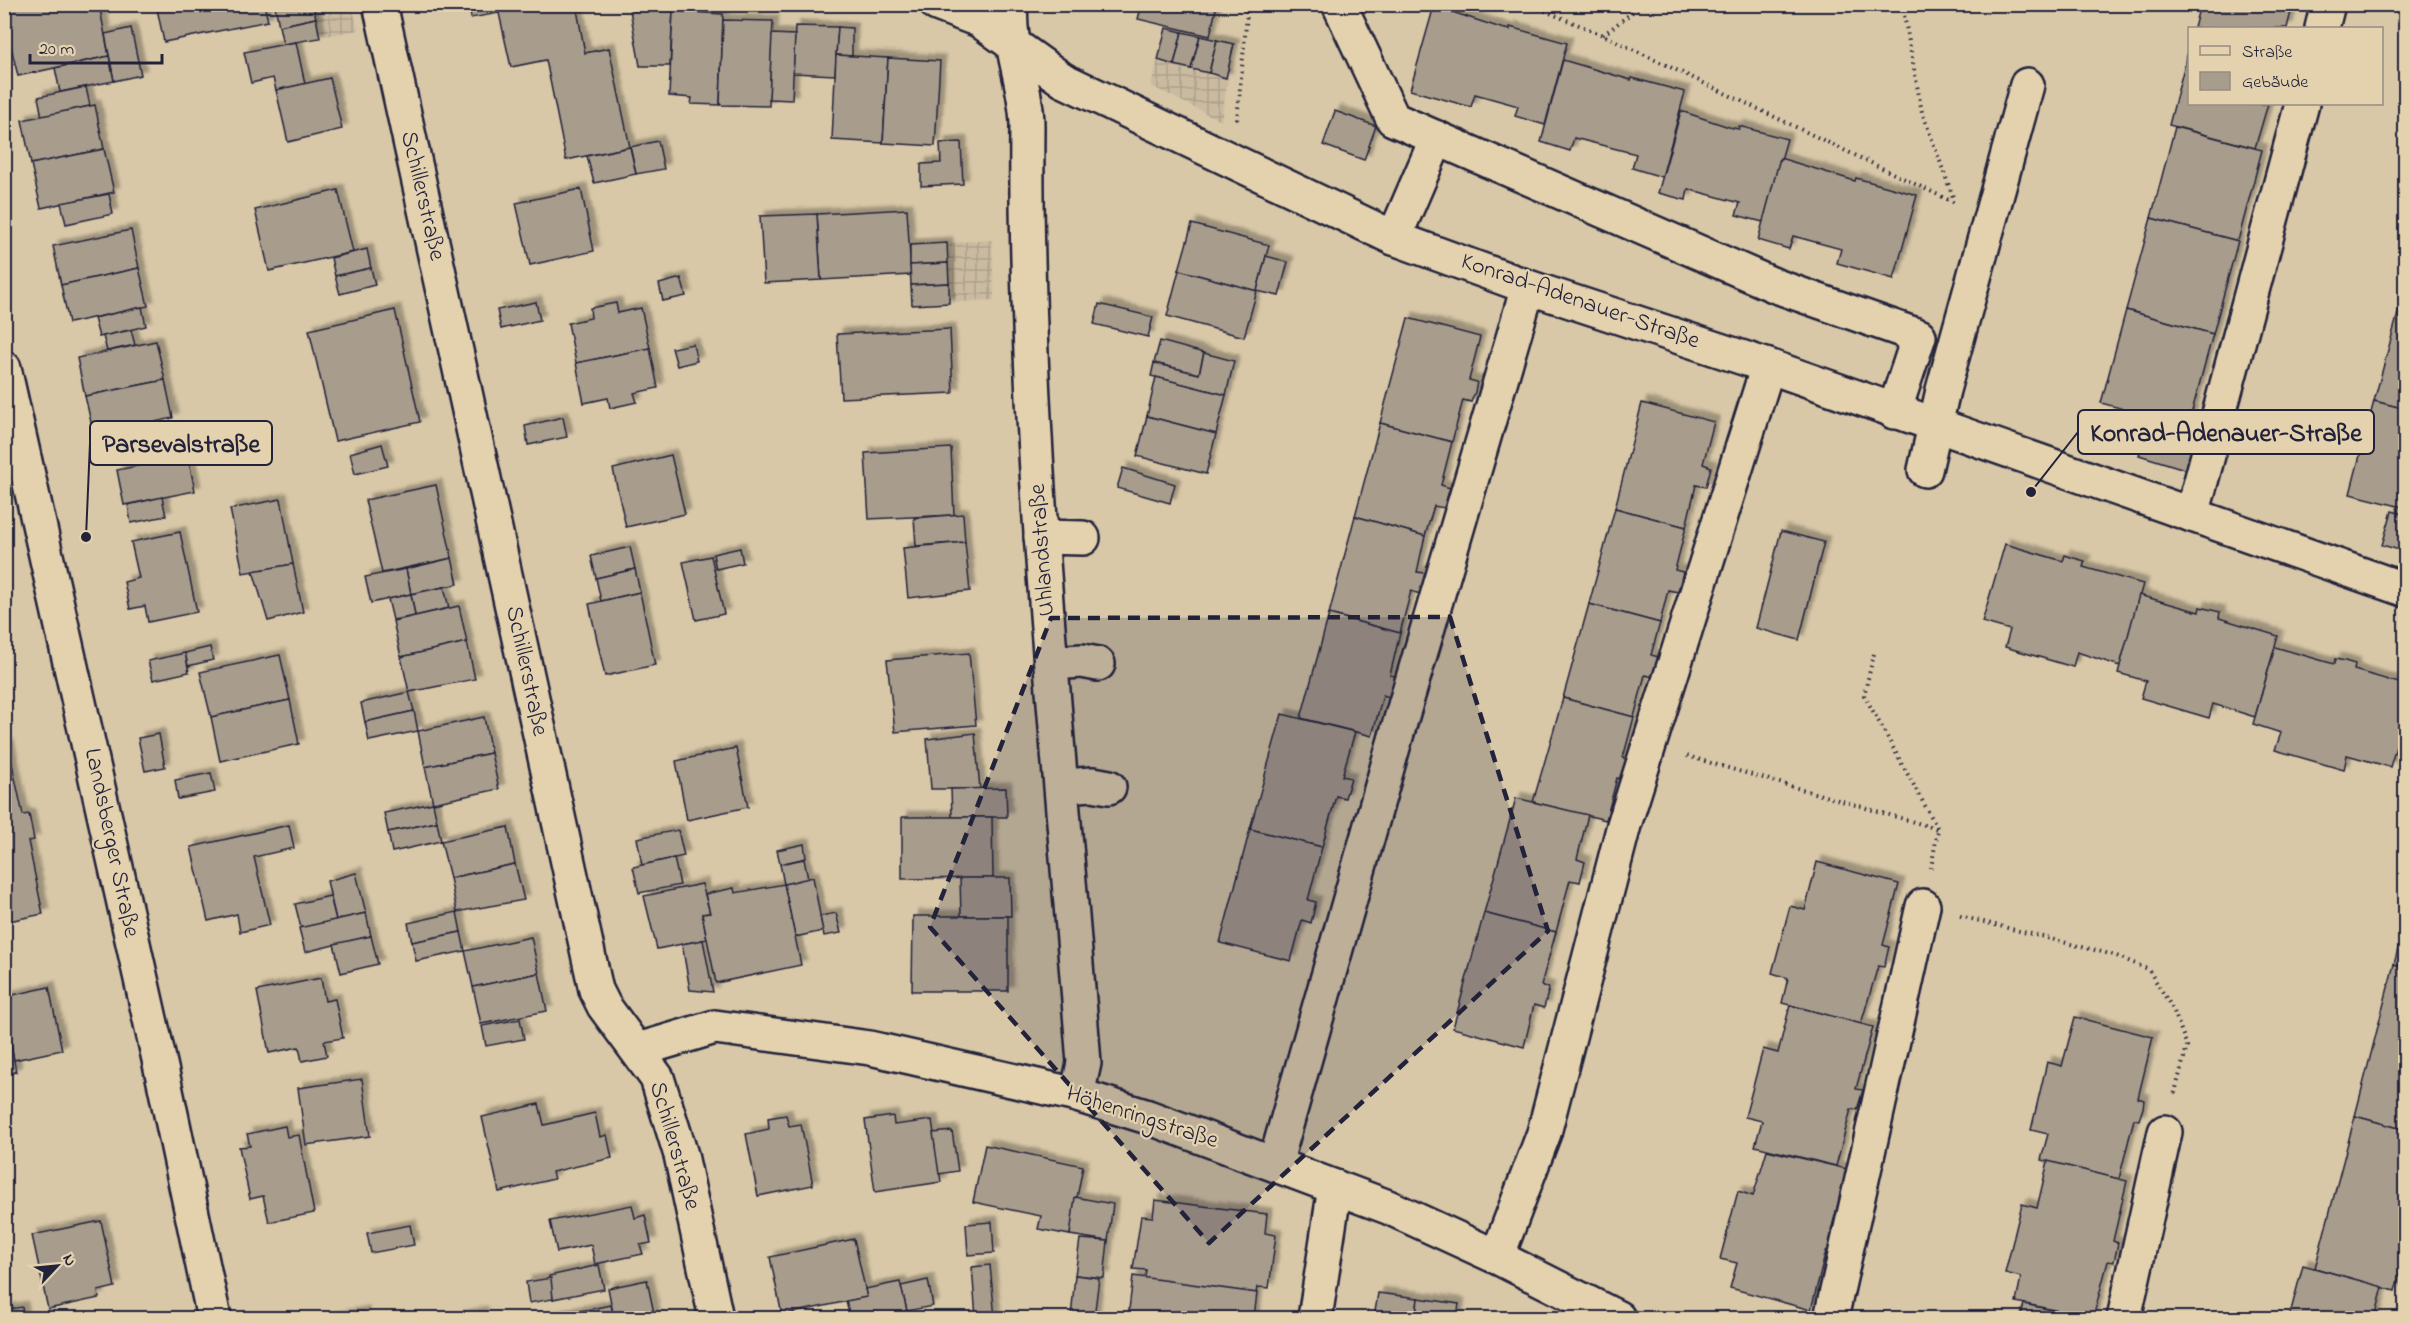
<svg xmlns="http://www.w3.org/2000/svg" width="2410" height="1323" font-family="'Indie Flower',sans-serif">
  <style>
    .industrial { fill: url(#industrial-grid) }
    .building { fill: #a89c8c; stroke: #22223b; stroke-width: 1.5; filter: url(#shadow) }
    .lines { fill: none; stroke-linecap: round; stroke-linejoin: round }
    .minor-casing { stroke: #22223b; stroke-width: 38 }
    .path { stroke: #22223b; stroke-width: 4; stroke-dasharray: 1.5 4.5; stroke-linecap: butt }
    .minor { stroke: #e4d2af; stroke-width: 33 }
    .marked { fill: #22223b; fill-opacity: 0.2; stroke: #22223b; stroke-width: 4.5; stroke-dasharray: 12 8; stroke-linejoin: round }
    .labels { text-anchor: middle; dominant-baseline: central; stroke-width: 4.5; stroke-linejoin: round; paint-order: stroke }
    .street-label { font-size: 24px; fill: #22223b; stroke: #e4d2af }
    .leader { fill: none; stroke: #22223b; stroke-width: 2 }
    .callout-dot { fill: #22223b; stroke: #e4d2af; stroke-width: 2 }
    .callout { fill: #e4d2af; stroke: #22223b; stroke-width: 2 }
    .callout-label { font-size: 26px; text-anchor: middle; font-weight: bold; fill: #22223b }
  </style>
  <defs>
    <pattern id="industrial-grid" width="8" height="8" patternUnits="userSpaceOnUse" patternTransform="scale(1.5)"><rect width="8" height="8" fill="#cabba0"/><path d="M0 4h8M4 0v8" fill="none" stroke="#ada08b"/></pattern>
    <filter id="shadow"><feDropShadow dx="5.5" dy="-5.5" stdDeviation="1.5" flood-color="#0004"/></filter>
  </defs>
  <rect width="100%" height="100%" fill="#d8c8a8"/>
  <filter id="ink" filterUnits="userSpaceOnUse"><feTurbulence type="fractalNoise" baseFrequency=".0167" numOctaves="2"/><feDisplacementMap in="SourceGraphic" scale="12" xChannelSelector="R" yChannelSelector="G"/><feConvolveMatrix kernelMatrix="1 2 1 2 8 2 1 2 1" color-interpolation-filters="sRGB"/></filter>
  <g filter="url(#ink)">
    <g class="industrial">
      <polygon points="275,5 352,5 358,30 283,44"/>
      <polygon points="1166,28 1234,44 1221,121 1151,86"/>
      <polygon points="992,240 994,300 912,305 910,245"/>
    </g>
    <g class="building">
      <polygon points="4,4 99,4 109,56 18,76 4,18"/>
      <polygon points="156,4 264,4 268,21 164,42"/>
      <polygon points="313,4 316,18 279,26 275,6"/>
      <polygon points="469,4 576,4 585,53 609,48 630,147 566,160 546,60 511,67 499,13 471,18"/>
      <polygon points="1142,4 1217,4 1210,36 1138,19"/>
      <polygon points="1434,4 1453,4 1452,11"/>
      <polygon points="2200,4 2293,4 2287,28 2194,28"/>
      <polygon points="1434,6 1501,28 1510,30 1510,27 1567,43 1545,125 1515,116 1518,106 1475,94 1471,107 1410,90"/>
      <polygon points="630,10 673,11 670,66 640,66"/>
      <polygon points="673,11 723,14 720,105 691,104 692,98 669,96"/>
      <polygon points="316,18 320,38 283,44 279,26"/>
      <polygon points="723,20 773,21 769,106 720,105"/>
      <polygon points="795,26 838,27 835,75 793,73"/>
      <polygon points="838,27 852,28 852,56 836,55"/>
      <polygon points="131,28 141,75 114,81 105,34"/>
      <polygon points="1166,28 1182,32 1174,65 1158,60"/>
      <polygon points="1182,32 1200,36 1191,69 1174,65"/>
      <polygon points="772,34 795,35 792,100 769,99"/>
      <polygon points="1200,36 1217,40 1209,73 1191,69"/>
      <polygon points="1217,40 1234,44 1226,78 1209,73"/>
      <polygon points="296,42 305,84 276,90 273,78 251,83 244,52"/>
      <polygon points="2190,44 2190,104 2268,104 2255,148 2169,125"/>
      <polygon points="836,55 888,58 883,143 832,140"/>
      <polygon points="109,56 114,81 60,92 55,68"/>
      <polygon points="888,58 940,61 935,146 883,143"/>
      <polygon points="1563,60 1631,80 1632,78 1685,92 1662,177 1632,168 1636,154 1574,138 1570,151 1541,142"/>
      <polygon points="330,78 342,129 288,142 276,90"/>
      <polygon points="86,87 90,106 42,117 38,97"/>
      <polygon points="95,105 104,149 31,164 22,120"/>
      <polygon points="1335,111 1376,126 1364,160 1323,145"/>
      <polygon points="1681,111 1729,127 1739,129 1739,126 1787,139 1763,222 1736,215 1740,203 1688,189 1686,200 1658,193"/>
      <polygon points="2175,127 2262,150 2238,241 2151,218"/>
      <polygon points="658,141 664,169 636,174 630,147"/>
      <polygon points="961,142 963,184 921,186 921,164 941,163 940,143"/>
      <polygon points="630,147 636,174 594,183 587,156"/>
      <polygon points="104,149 114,192 41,208 31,164"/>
      <polygon points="1780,158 1855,181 1856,178 1917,195 1894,279 1837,263 1841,249 1793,236 1789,249 1758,240"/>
      <polygon points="581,189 594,251 530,265 516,203"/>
      <polygon points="338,190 353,252 269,271 255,210"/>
      <polygon points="109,194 113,214 66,224 61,203"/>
      <polygon points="907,209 911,275 821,280 817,214"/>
      <polygon points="817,214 821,280 764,283 760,216"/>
      <polygon points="2151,218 2238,241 2213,334 2126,310"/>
      <polygon points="1192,224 1269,245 1257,291 1179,270"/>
      <polygon points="131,230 139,268 61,285 53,246"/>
      <polygon points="947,243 948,263 910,265 910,245"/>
      <polygon points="367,249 371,268 335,276 331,258"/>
      <polygon points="1266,256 1288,262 1279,296 1257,291"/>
      <polygon points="948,263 949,283 911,285 910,265"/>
      <polygon points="139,268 148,306 69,323 61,285"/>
      <polygon points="371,268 375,285 340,294 335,276"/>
      <polygon points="1179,270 1257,291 1244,337 1167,316"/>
      <polygon points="681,278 686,296 663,301 659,284"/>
      <polygon points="949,283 949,303 912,305 911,285"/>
      <polygon points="2406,284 2406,307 2400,306"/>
      <polygon points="536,302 540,320 501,329 497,310"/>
      <polygon points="616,303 618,313 641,308 650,348 576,363 568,323 591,318 590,308"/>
      <polygon points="1099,304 1153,317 1148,337 1094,324"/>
      <polygon points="2400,306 2406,307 2406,409 2374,401"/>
      <polygon points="142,307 146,326 99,337 94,318"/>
      <polygon points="395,310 420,422 335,441 309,330"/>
      <polygon points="2126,310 2213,334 2188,426 2101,403"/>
      <polygon points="1408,318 1480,337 1469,380 1477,382 1475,392 1471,402 1463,400 1452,442 1380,423"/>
      <polygon points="950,329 953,393 841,398 837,334"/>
      <polygon points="131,330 135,345 107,351 103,336"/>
      <polygon points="156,341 165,380 85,396 77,358"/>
      <polygon points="1160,341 1204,353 1199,374 1154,363"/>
      <polygon points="693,344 697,361 677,366 672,348"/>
      <polygon points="650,348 658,388 634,393 637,402 610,408 608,398 584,403 576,363"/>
      <polygon points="1204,353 1234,361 1226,395 1151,376 1154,363 1199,374"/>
      <polygon points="1156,377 1226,395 1216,434 1147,416"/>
      <polygon points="165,380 173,418 94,435 85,396"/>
      <polygon points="2374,401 2406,409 2406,508 2350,494"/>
      <polygon points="1642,403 1714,422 1703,464 1711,467 1706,487 1696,485 1686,527 1615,508"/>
      <polygon points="1147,416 1216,434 1206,474 1137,456"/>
      <polygon points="563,417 567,437 528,445 525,426"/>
      <polygon points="2150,422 2199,437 2188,470 2139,455"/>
      <polygon points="1380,423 1452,442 1441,485 1450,488 1444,508 1434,506 1425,536 1355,516"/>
      <polygon points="382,444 388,466 355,474 350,453"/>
      <polygon points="951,448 954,515 869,519 865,453"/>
      <polygon points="671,455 685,514 626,527 613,469"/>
      <polygon points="188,456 195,491 124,505 117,470"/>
      <polygon points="1123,468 1175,484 1170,503 1117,488"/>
      <polygon points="436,485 452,558 382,573 365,500"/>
      <polygon points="162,497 166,516 131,523 128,505"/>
      <polygon points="281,499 293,564 243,573 230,509"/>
      <polygon points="1615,508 1686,527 1675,570 1683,572 1678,592 1668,590 1660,623 1589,604"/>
      <polygon points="2392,511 2406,515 2406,552 2382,545"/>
      <polygon points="963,514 965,542 916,546 914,518"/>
      <polygon points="1355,516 1425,536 1417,572 1425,573 1423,584 1420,594 1411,591 1400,633 1329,614"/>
      <polygon points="1781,531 1824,542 1799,640 1756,628"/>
      <polygon points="180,532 197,612 148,622 145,606 130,609 124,582 139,578 131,542"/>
      <polygon points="965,542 970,591 908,598 903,548"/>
      <polygon points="2005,544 2063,561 2065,555 2074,558 2085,561 2083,567 2143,584 2120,666 2077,652 2073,667 2005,647 2010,630 1982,622"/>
      <polygon points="630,547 635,569 596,578 591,556"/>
      <polygon points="740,548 743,563 716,569 713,554"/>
      <polygon points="711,556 724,614 696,620 683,562"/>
      <polygon points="452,558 458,584 411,594 406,569"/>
      <polygon points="293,564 303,612 268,621 253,571"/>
      <polygon points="406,569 411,594 371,603 365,577"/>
      <polygon points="635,569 640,592 601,601 596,578"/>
      <polygon points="444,587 449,608 415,616 411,594"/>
      <polygon points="640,592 655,665 605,676 589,604"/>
      <polygon points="411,594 415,616 393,620 388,599"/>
      <polygon points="2139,595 2199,612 2200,607 2220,612 2219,618 2278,636 2255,717 2213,704 2209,718 2141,698 2146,681 2118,673"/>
      <polygon points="1589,604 1660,623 1651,655 1659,657 1654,677 1645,675 1634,717 1563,698"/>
      <polygon points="459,606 467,642 401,657 393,621"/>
      <polygon points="1329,614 1400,633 1390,675 1398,677 1392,698 1383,695 1372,736 1301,718"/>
      <polygon points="467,642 475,679 409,692 401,657"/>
      <polygon points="210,647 213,660 188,666 185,653"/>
      <polygon points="2275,647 2334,664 2335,659 2345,661 2355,664 2354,670 2406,685 2406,713 2390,767 2347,755 2344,770 2275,750 2281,733 2253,724"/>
      <polygon points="185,653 189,672 153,680 148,661"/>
      <polygon points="969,653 976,725 895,732 887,660"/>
      <polygon points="280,655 290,700 211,717 200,672"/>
      <polygon points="409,692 414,711 365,722 361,703"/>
      <polygon points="1563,698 1634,717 1623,758 1631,760 1626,781 1617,778 1606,820 1533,802"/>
      <polygon points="290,700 299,744 220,761 211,717"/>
      <polygon points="414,711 418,731 369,741 365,722"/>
      <polygon points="1282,714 1355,732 1342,776 1351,778 1345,798 1336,796 1322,847 1250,829"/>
      <polygon points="484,717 491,753 425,767 418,731"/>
      <polygon points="975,733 980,789 931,789 927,739"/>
      <polygon points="159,734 165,767 145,771 138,738"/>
      <polygon points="8,745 23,815 29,814 34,840 28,841 43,914 4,922 4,746"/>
      <polygon points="736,748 748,807 687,820 676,761"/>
      <polygon points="491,753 499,789 433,803 425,767"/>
      <polygon points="211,773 215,792 178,799 175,780"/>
      <polygon points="1006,788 1007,817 952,817 951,789"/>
      <polygon points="1516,798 1588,815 1577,859 1585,862 1580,882 1570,880 1556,932 1484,913"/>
      <polygon points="433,803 437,822 388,832 384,813"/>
      <polygon points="902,817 992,817 993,878 902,879"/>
      <polygon points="437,822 441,841 392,852 388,832"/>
      <polygon points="289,825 294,848 254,857 270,925 240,932 237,914 208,921 191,847"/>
      <polygon points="508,827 515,864 450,878 441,841"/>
      <polygon points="1250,829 1322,847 1308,900 1316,902 1311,923 1302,920 1291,961 1220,943"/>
      <polygon points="678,830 684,856 642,865 637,838"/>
      <polygon points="804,844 806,858 780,864 777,850"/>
      <polygon points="674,858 680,885 639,893 633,867"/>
      <polygon points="804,859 808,879 784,884 780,864"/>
      <polygon points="1817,862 1899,884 1883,945 1889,947 1884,967 1878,966 1861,1024 1782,1003 1788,978 1772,973 1790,906 1805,910"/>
      <polygon points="515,864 524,900 457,912 450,878"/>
      <polygon points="356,873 366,913 336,920 327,881"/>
      <polygon points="813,877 823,931 795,937 784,884"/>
      <polygon points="960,878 1010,878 1011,916 961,916"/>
      <polygon points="702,884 710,913 702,914 707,939 657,949 644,896"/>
      <polygon points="784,884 801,965 716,983 702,914 710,913 705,894 734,888 735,893"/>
      <polygon points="330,896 336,920 301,928 295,904"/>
      <polygon points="457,912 461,932 412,942 408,923"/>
      <polygon points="366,913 371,936 305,952 299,928"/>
      <polygon points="836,913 841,933 824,936 820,916"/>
      <polygon points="1484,913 1556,932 1541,985 1549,988 1544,1008 1534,1005 1524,1047 1453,1028"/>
      <polygon points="913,916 1008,916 1008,991 912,991"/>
      <polygon points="2406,919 2406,968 2394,964"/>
      <polygon points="461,932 465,951 416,961 412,942"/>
      <polygon points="371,936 378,964 341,973 334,944"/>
      <polygon points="531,937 539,973 473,987 465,951"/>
      <polygon points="703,940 713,992 690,990 682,944"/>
      <polygon points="2394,964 2406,968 2406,1130 2355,1116"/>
      <polygon points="539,973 547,1011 481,1024 473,987"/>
      <polygon points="321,978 325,1001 335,999 343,1038 324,1041 327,1056 302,1061 299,1047 269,1053 257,991"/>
      <polygon points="49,987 62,1050 14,1060 9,1033 4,1034 4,997"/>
      <polygon points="1790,1005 1873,1027 1856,1089 1863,1090 1857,1110 1851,1109 1836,1166 1755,1146 1762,1121 1745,1117 1763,1049 1778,1053"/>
      <polygon points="2075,1017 2153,1037 2138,1098 2144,1100 2143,1108 2139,1120 2134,1119 2119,1179 2041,1160 2048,1134 2031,1130 2047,1062 2062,1066"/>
      <polygon points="520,1019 524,1039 486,1046 482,1026"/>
      <polygon points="9,1033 16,1072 4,1075 4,1034"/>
      <polygon points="362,1079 370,1136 306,1145 298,1088"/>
      <polygon points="539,1104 544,1125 595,1113 600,1137 607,1135 612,1158 552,1172 554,1179 499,1192 482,1117"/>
      <polygon points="786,1115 789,1126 801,1124 813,1185 758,1196 746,1134 769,1129 768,1118"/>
      <polygon points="893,1116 894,1125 932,1120 941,1182 875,1192 865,1120"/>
      <polygon points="2355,1116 2406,1130 2406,1234 2403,1243 2406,1244 2406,1251 2395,1291 2315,1268"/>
      <polygon points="285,1126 287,1137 299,1135 314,1213 269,1222 263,1196 250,1199 239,1147 250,1146 247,1134"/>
      <polygon points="952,1131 958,1171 939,1174 933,1133"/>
      <polygon points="985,1145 1083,1166 1070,1235 1038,1229 1041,1216 973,1202"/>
      <polygon points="1767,1150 1847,1169 1831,1231 1837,1233 1832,1252 1826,1251 1811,1310 1730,1288 1737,1263 1720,1259 1738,1191 1753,1196"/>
      <polygon points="2048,1161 2127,1181 2113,1241 2118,1243 2114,1262 2108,1261 2093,1318 2016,1302 2021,1277 2005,1273 2022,1204 2037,1208"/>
      <polygon points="1075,1197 1113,1204 1108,1241 1070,1235"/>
      <polygon points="1155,1200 1267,1214 1265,1233 1276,1235 1269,1288 1257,1287 1255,1301 1231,1298 1229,1309 1166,1298 1167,1289 1144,1285 1146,1270 1133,1269 1141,1216 1153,1217"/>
      <polygon points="632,1205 635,1218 645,1215 651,1243 640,1245 643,1254 595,1264 591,1245 557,1252 550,1221"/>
      <polygon points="101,1221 115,1287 98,1291 99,1298 48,1309 32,1235"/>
      <polygon points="992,1222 994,1253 968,1255 966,1224"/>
      <polygon points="410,1225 414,1245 371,1253 367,1233"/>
      <polygon points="854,1239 867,1297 782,1315 770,1257"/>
      <polygon points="1080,1239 1108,1241 1104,1278 1075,1275"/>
      <polygon points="599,1265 604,1289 553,1299 549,1276"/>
      <polygon points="990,1265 995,1318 976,1318 972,1267"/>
      <polygon points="2303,1265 2383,1287 2375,1318 2289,1318"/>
      <polygon points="1075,1275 1099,1278 1094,1318 1071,1318"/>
      <polygon points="1133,1276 1257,1293 1254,1318 1128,1318"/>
      <polygon points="551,1278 553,1299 529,1303 526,1282"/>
      <polygon points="647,1280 655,1318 614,1318 608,1288"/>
      <polygon points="928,1280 933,1306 907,1311 901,1286"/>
      <polygon points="900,1282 907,1311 873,1318 850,1318 846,1301 867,1297 865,1289"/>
      <polygon points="1378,1293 1418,1298 1416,1318 1374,1318"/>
      <polygon points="1418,1298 1459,1304 1457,1318 1416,1318"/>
      <polygon points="2024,1304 2089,1318 2020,1318"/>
      <polygon points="611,1305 614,1318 546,1318"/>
      <polygon points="22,1307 24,1318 4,1318 4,1310"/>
      <polygon points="907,1311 908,1318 873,1318"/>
      <polygon points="363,1312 364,1318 330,1318"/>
      <polygon points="482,1312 483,1318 458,1317"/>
    </g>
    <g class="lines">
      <g class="minor-casing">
        <g id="minor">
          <polyline points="380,4 596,990 604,1006 657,1078 681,1155 716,1318"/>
          <polyline points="937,4 979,20 1063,80 1394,238 1528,287 1768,366 2406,590"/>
          <path d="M 1011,4 C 1007,46 1027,85 1027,126 C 1024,439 1060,751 1084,1063 L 1077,1095"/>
          <polyline points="1339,4 1393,119 1776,286 1919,336 1894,412"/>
          <polyline points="2322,28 2328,4"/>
          <polyline points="1394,238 1437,138"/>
          <polyline points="4,368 165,1086 214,1318"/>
          <polyline points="1925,470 1943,390 2027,85"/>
          <polyline points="2192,515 2302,104"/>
          <polyline points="1041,537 1083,538"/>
          <polyline points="1051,663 1082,661 1098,664"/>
          <polyline points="1062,786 1093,784 1109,787"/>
          <polyline points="638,1050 715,1027 870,1048 1077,1095 1148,1117 1388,1207 1497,1257 1618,1318"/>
          <polyline points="1275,1164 1397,733 1528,287"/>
          <polyline points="1497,1257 1544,1133 1624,825 1768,366"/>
          <polyline points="1315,1318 1335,1187"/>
          <polyline points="1831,1318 1923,906"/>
          <polyline points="2124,1318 2165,1132"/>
        </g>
      </g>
      <g class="path">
        <polyline points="1528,4 1603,35 1955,203"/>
        <polyline points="1902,4 1922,112 1953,197"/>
        <polyline points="1603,35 1643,4"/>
        <polyline points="1237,120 1248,4"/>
        <polyline points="1874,654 1864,695 1938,829 1931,868"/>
        <polyline points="1687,756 1938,829"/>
        <polyline points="1960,916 2114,955 2148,969 2173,1009 2187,1046 2174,1096"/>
      </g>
      <use href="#minor" class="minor"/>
    </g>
  </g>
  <path class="marked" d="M 1450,617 L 1548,931 L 1209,1243 L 930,927 L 1051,618 Z"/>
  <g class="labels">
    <g class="street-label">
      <text transform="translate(422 196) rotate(77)">Schillerstraße</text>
      <text transform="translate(1580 302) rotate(19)">Konrad-Adenauer-Straße</text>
      <text transform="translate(1043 550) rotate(-94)">Uhlandstraße</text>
      <text transform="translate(526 671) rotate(78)">Schillerstraße</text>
      <text transform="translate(111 843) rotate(78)">Landsberger Straße</text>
      <text transform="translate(1142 1118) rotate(18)">Höhenringstraße</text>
      <text transform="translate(674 1146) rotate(74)">Schillerstraße</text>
    </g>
  </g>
  <path class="leader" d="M2031 492L2078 432M86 537L90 443"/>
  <g class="callout-dot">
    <circle cx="2031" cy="492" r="6"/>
    <circle cx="86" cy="537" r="6"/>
  </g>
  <g class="callout">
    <rect x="2078" y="410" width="296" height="44" rx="6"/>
    <rect x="90" y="421" width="182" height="44" rx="6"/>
  </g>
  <g class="callout-label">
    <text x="2226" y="441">Konrad-Adenauer-Straße</text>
    <text x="181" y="452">Parsevalstraße</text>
  </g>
  <rect width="2410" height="1323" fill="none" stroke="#e4d2af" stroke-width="24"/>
  <rect x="12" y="12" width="2386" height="1299" fill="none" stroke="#22223b" stroke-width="2" filter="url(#ink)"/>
  <rect x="2188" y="27" width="195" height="78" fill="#e4d2af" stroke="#968c81" stroke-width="1.5"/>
  <rect x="2200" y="46" width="30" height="9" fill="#e4d2af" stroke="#968c81" stroke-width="1.5"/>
  <text x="2242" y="57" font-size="18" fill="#22223b">Straße</text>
  <rect x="2200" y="72" width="30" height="18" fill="#a89c8c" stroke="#968c81" stroke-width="1.5"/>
  <text x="2242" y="87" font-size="18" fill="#22223b">Gebäude</text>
  <g transform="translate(57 1266) rotate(64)" stroke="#e4d2af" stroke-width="4.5" paint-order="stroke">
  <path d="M0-4.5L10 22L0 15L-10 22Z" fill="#22223b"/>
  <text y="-9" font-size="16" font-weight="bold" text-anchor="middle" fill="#22223b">N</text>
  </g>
  <path d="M30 54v9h132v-9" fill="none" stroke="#22223b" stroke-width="3"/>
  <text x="39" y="54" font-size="18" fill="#22223b" stroke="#e4d2af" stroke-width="4.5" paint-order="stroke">20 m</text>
</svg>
